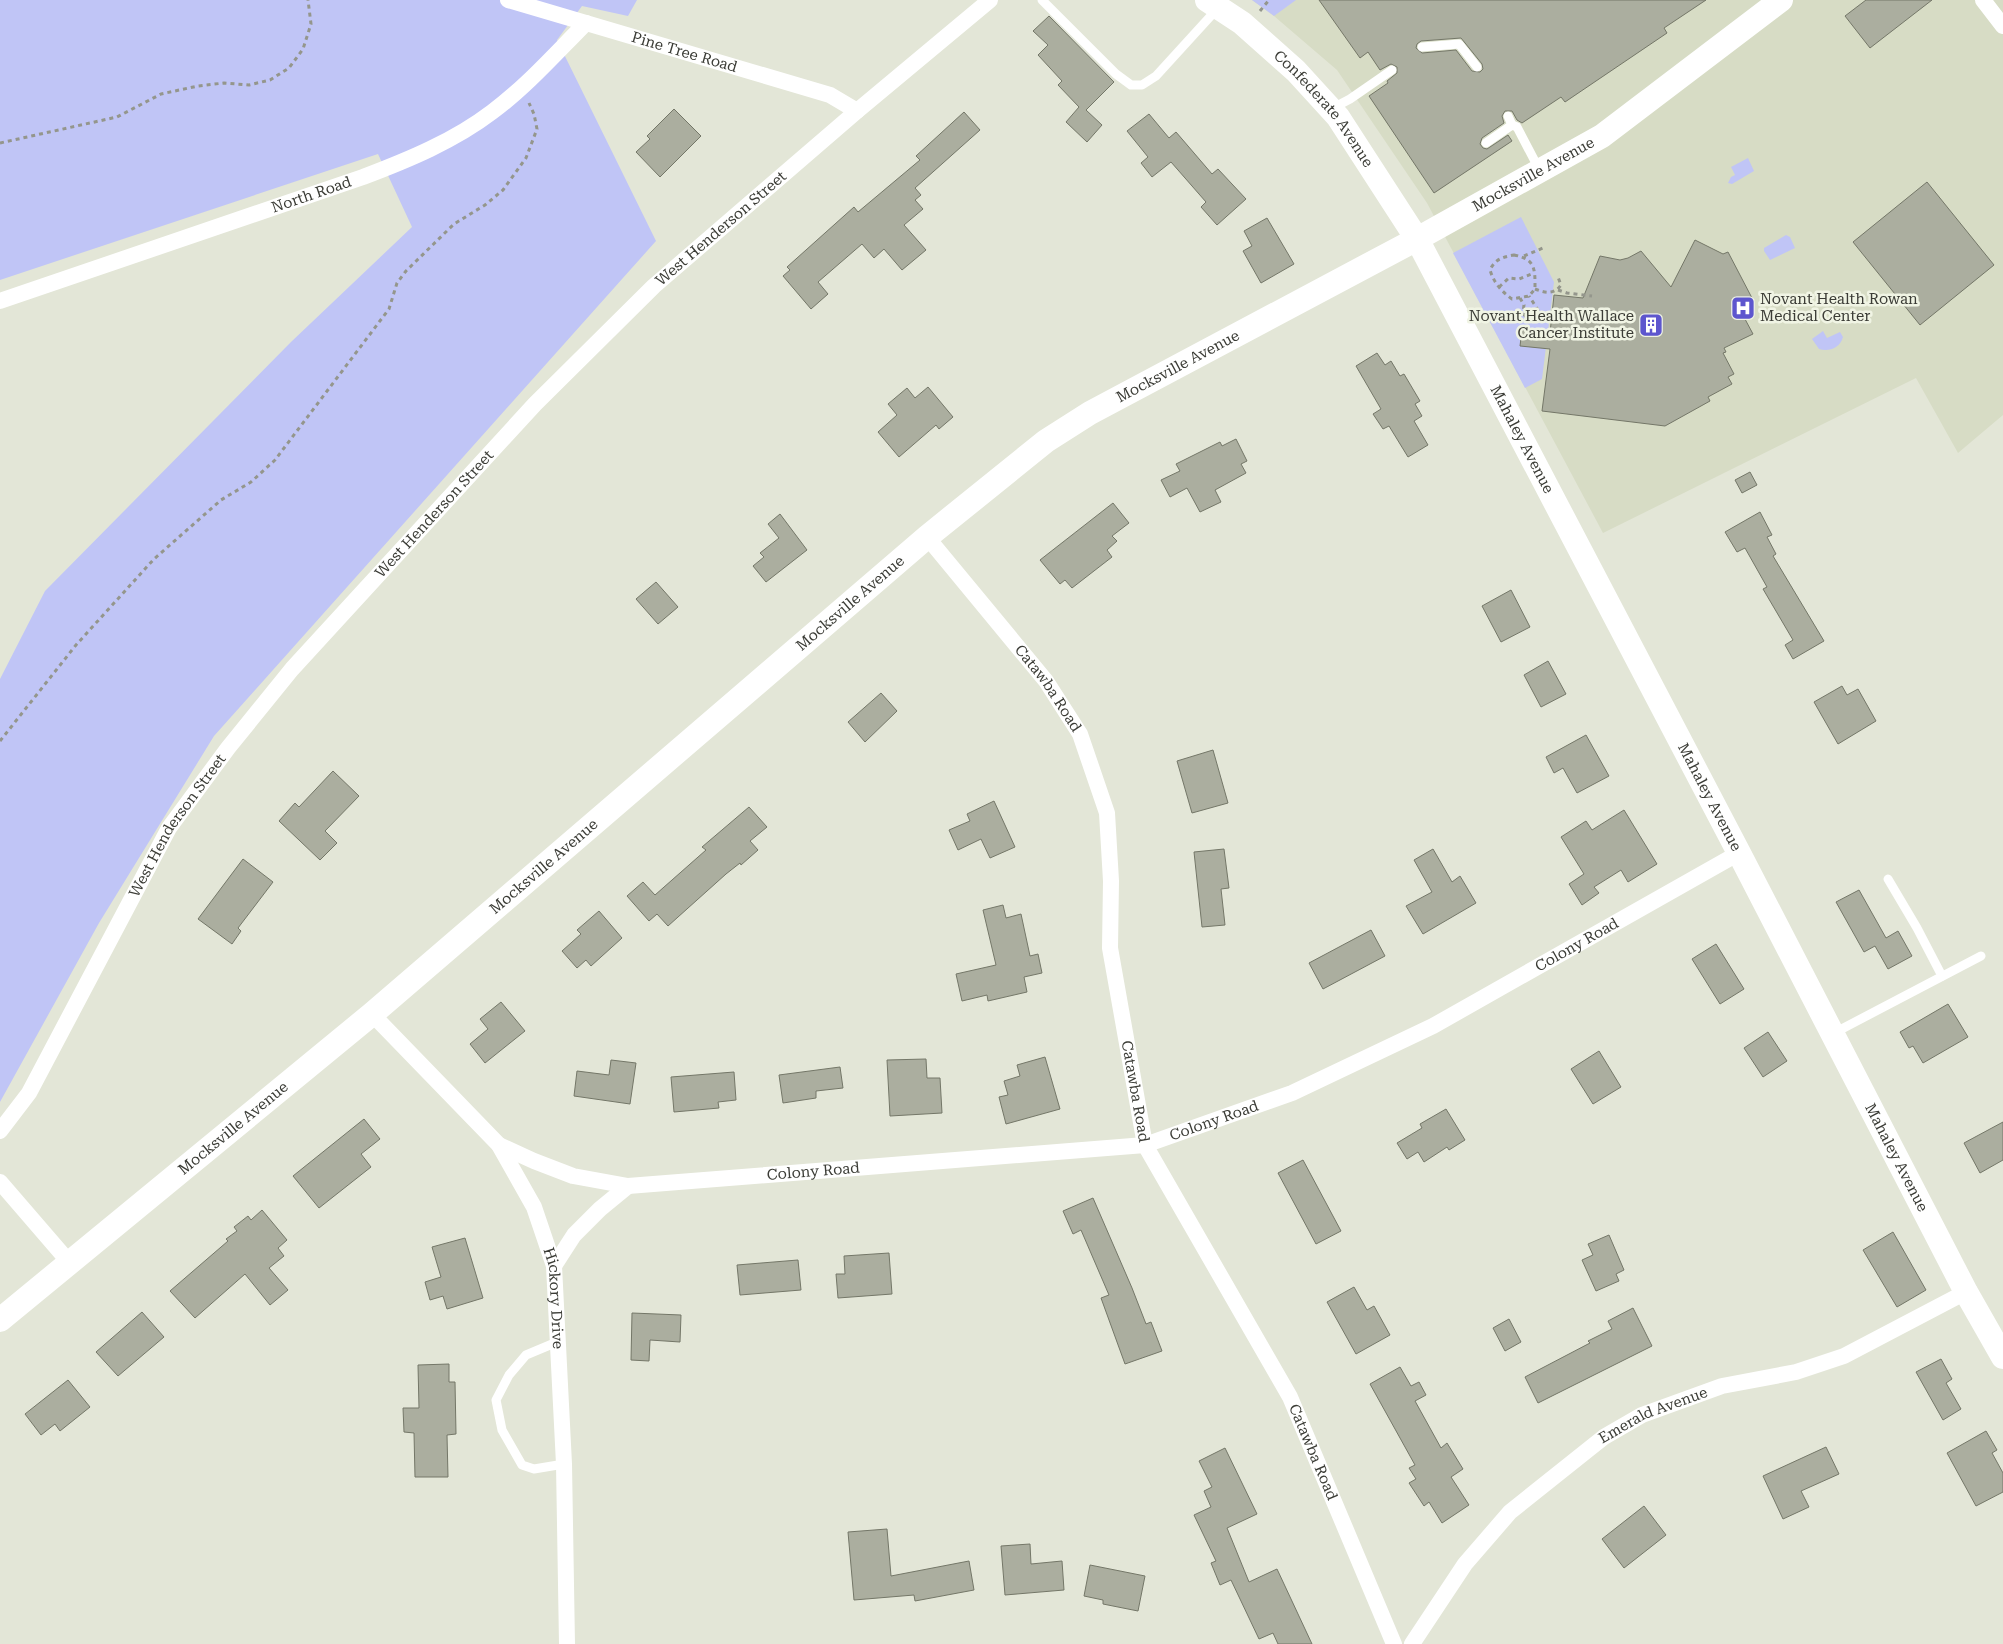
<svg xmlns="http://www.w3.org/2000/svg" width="2003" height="1644" font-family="'Roboto Serif',serif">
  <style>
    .built { fill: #d7dcc5 }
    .green { fill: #c0c5f6 }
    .building { fill: #abae9f; stroke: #747768; fill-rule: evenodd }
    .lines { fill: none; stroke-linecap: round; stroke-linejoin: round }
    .path { stroke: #94968c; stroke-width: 3; stroke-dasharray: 4 4; stroke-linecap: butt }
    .lane { stroke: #fff; stroke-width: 9 }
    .street { stroke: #fff; stroke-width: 16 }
    .secondary { stroke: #fff; stroke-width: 24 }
    .labels { text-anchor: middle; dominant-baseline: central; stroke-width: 5; stroke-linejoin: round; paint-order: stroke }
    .street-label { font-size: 15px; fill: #3b3c36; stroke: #f0f4e4 }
    .poi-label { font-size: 15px; fill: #3b3c36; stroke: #f0f4e4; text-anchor: start }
  </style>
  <rect width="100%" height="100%" fill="#e3e6d7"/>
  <polygon class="built" points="1252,0 2003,0 2003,415 1958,453 1916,378 1603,533 1427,203 1337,70 1274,16"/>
  <g class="green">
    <polygon points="0,0 637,0 628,16 582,6 557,40 656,241 214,736 99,923 0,1102 0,679 45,591 291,342 412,227 378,154 0,280"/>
    <polygon points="1252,0 1296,0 1274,16"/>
    <polygon points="1748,158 1754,171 1732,184 1728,183 1731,177 1735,175 1731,167"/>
    <polygon points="1521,217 1554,282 1542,379 1525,388 1453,253"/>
    <polygon points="1786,235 1790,237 1795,248 1770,260 1764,251 1764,248"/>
    <path d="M 1823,331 L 1827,338 L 1840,332 L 1843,337 C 1840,348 1829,352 1819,349 L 1812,339 Z"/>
  </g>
  <g class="building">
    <path d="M 1319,0 L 1706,0 L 1664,28 L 1667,33 L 1565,102 L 1561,97 L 1522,123 L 1517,120 L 1512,111 L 1505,111 L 1502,116 L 1504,123 L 1482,138 L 1480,144 L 1483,148 L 1487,149 L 1508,135 L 1512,141 L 1434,193 L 1369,96 L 1388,83 L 1387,81 L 1397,73 L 1397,67 L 1391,64 L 1380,70 L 1368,52 L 1360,58 ZM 1461,38 L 1482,64 L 1483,69 L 1480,72 L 1472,71 L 1456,50 L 1422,53 L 1416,48 L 1417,44 L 1421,41 Z"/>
    <polygon points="1866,0 1932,0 1870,48 1845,16"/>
    <polygon points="1049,16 1114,82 1086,110 1102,125 1087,142 1066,122 1079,107 1058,85 1062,81 1038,55 1048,45 1033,31"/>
    <polygon points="674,109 701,136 660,177 636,152 650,139 647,136"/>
    <polygon points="964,112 980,130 915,188 921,195 915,200 923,209 904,225 926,250 902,270 884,249 874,258 862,244 818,282 828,294 811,309 783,276 790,270 787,267 854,207 858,212 920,160 916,156"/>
    <polygon points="1149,114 1169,138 1176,132 1212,174 1218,169 1246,199 1217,225 1201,207 1206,202 1171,162 1152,177 1141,163 1148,157 1127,131"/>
    <polygon points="1927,182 1994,265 1920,325 1853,242"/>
    <polygon points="1267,218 1294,264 1261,283 1243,251 1252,246 1244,231"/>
    <polygon points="1695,240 1723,254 1728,252 1752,298 1738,306 1753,334 1724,348 1726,352 1723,353 1734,374 1728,377 1732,384 1708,397 1710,401 1665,426 1542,411 1550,349 1520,346 1522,330 1550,333 1554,295 1583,298 1600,256 1620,260 1628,258 1641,251 1671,287"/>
    <polygon points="1377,353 1385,365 1391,361 1400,376 1404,374 1420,401 1415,404 1422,416 1414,421 1428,445 1408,457 1389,426 1383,429 1373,414 1381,409 1356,366"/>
    <polygon points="928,387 953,417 939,429 936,425 899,457 878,432 897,415 888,404 907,388 915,398"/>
    <polygon points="1236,439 1247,461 1241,464 1246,473 1215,490 1221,502 1200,512 1187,488 1170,497 1161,480 1180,471 1176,464 1220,442 1222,446"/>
    <polygon points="1750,472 1757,485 1742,493 1735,480"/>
    <polygon points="1113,503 1129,523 1112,536 1117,541 1107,550 1112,557 1072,588 1065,580 1060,584 1040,560"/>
    <polygon points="1760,512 1772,535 1767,537 1776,554 1773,556 1824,641 1793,659 1785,645 1793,640 1763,589 1767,587 1745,548 1737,552 1725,532"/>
    <polygon points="780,514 807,550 766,582 753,566 764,557 760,553 779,538 768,524"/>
    <polygon points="656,582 678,607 658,624 636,599"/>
    <polygon points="1511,590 1530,627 1501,642 1482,606"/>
    <polygon points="1548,661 1566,694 1541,707 1524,675"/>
    <polygon points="1842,686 1847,695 1858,689 1876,721 1838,744 1814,702"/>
    <polygon points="881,693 897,711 865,742 848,722"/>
    <polygon points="1586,735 1609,776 1577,793 1563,768 1554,773 1546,757"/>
    <polygon points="1213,750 1228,803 1192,813 1177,761"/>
    <polygon points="333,771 359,796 325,831 337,843 320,860 279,821 295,803 299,807"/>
    <polygon points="994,801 1015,847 990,858 981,839 958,850 949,830 970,821 967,814"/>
    <polygon points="749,807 767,827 750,841 758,850 741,865 740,863 726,874 668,926 657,914 649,921 627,896 643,882 655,895 706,850 702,847"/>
    <polygon points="1624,810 1657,864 1628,882 1621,870 1594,887 1599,893 1582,905 1569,884 1584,874 1561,837 1586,821 1592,830"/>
    <polygon points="1224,849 1229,888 1221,889 1225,925 1202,927 1194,852"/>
    <polygon points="1433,849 1452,882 1460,876 1476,903 1423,934 1406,906 1432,892 1414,860"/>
    <polygon points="243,859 273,882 238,928 241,931 232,944 198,919"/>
    <polygon points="1859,890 1886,938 1898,931 1912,956 1888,969 1875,946 1864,952 1836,902"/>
    <polygon points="1003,905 1006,918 1021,914 1030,956 1038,954 1042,973 1024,977 1027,992 988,1001 987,995 962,1001 956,974 996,965 983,910"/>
    <polygon points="599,911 622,938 591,966 586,960 577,968 562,951 581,934 577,930"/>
    <polygon points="1371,930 1385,956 1323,989 1309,963"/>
    <polygon points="1716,944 1744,989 1720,1004 1692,959"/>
    <polygon points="501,1002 525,1031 485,1063 470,1044 488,1029 480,1019"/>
    <polygon points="1948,1004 1968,1037 1923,1063 1913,1046 1909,1048 1900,1032"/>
    <polygon points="1768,1032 1787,1061 1763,1077 1744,1048"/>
    <polygon points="1599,1051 1621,1087 1593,1104 1571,1069"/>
    <polygon points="1045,1057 1060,1109 1006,1124 999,1097 1008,1095 1004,1081 1020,1076 1017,1065"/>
    <polygon points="926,1059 927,1078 940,1078 942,1113 890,1116 887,1060"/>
    <polygon points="611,1060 636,1063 630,1104 574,1096 577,1071 609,1075"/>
    <polygon points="840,1067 843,1088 816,1091 816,1098 783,1103 779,1075"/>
    <polygon points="734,1072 736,1100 718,1102 719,1108 674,1112 671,1077"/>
    <polygon points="1446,1109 1465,1140 1449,1150 1447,1147 1424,1162 1418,1152 1407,1159 1397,1143 1422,1128 1420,1124"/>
    <polygon points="364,1119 380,1139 361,1154 371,1167 319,1208 293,1176"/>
    <polygon points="2003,1122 2003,1160 1980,1173 1964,1143"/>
    <polygon points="1303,1160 1341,1231 1316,1244 1278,1173"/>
    <polygon points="1093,1198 1132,1288 1146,1324 1151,1322 1162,1351 1125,1364 1101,1298 1109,1295 1081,1230 1073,1234 1063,1211"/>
    <polygon points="262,1210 287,1240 278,1248 284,1256 269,1268 288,1290 270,1305 245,1274 195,1318 170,1291 228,1241 226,1239 237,1231 234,1227 248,1216 251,1220"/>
    <polygon points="1893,1232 1926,1290 1897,1307 1863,1250"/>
    <polygon points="1609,1235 1624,1270 1616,1274 1619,1281 1596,1291 1582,1260 1593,1255 1588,1244"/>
    <polygon points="465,1238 483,1298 447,1309 443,1296 430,1300 425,1282 441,1277 432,1247"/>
    <polygon points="889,1253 892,1294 838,1298 836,1274 845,1274 844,1256"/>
    <polygon points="798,1260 801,1290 740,1295 737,1265"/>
    <polygon points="1354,1287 1367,1310 1374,1306 1390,1335 1356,1354 1327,1302"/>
    <polygon points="1633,1308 1652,1346 1538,1403 1525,1377 1590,1343 1588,1341 1612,1329 1608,1321"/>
    <polygon points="142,1312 164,1337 118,1376 96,1352"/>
    <polygon points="632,1313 681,1315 680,1342 650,1340 649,1361 631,1360"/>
    <polygon points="1509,1319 1521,1342 1505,1351 1493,1328"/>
    <polygon points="1941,1359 1952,1379 1946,1383 1961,1409 1943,1420 1916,1372"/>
    <polygon points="449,1364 449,1382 455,1382 456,1434 447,1435 448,1477 415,1477 414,1433 404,1432 403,1408 419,1408 418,1365"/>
    <polygon points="1400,1367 1411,1386 1419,1382 1426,1395 1415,1401 1441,1448 1447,1443 1463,1469 1451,1477 1469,1505 1442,1523 1429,1502 1424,1506 1409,1483 1416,1479 1409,1468 1415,1465 1370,1384"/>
    <polygon points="68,1380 90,1407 60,1431 55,1424 41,1435 25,1414"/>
    <polygon points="1986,1431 1997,1450 1992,1453 2003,1473 2003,1492 1976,1506 1947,1453"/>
    <polygon points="1826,1447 1839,1474 1801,1491 1809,1507 1783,1519 1763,1476"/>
    <polygon points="1225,1448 1257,1514 1227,1528 1249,1582 1277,1569 1312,1644 1278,1644 1273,1633 1259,1639 1231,1580 1220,1585 1211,1563 1216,1561 1194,1515 1211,1507 1204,1491 1212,1487 1199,1461"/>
    <polygon points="1644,1506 1666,1535 1624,1568 1602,1539"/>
    <polygon points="887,1529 891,1576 969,1561 974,1590 915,1601 914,1595 854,1600 848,1532"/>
    <polygon points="1030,1544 1031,1564 1062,1561 1064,1590 1005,1595 1001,1546"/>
    <polygon points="1090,1565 1145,1576 1138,1611 1103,1604 1103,1600 1084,1596"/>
  </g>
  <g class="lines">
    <g class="path">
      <polyline points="1260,11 1269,0"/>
      <polyline points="0,143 117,117 161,94 198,86 224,83 249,85 270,80 289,68 303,49 311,24 308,0"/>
      <path d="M 1514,255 C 1536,259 1535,270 1535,289 L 1529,296 L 1512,299 C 1501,291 1494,283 1490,270 C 1495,259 1503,257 1514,255 Z"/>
      <polyline points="1524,256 1543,248"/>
      <polyline points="1499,287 1509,278 1519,279 1534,273"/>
      <path d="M 1535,289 C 1545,293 1554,295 1561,285 L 1558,277"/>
      <polyline points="1558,290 1567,293 1592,296"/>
      <path d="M 1520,298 L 1524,305 C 1523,312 1522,315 1529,319"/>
      <polyline points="1528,331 1529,319 1538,310 1529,296"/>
      <polyline points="0,741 76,645 154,559 221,500 251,482 275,460 389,309 397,283 406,271 454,224 485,205 503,190 526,158 537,129 534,114 529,103"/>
    </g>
    <g class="lane">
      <polyline points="1042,0 1116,74 1131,85 1142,85 1156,76 1218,8"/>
      <polyline points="1422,47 1459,44 1477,67"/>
      <polyline points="1331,109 1350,99 1392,70"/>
      <polyline points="1508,116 1512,125"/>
      <polyline points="1486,143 1512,125 1517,127 1539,169"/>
      <polyline points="1888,879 1917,928 1942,976"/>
      <polyline points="1834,1033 1981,956"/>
      <polyline points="557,1342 526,1355 509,1375 496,1400 502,1430 522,1465 534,1469 564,1464"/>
    </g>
    <g class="street">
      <path id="s1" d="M 508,0 L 830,95 L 857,111"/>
      <polyline points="1983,0 2003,26"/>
      <path id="s2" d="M 0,301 L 363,177 C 408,160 454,141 492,112 C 526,87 556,53 586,23"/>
      <path id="s3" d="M 927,537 L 1046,681 L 1080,734 L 1107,813 L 1111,881 L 1110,948 L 1145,1145 L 1290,1397 L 1394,1644"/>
      <path id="s4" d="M 372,1014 L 499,1145 L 534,1207 L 554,1266 L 564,1464 L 567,1644"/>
      <path id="s5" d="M 0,1131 L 29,1093 L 169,828 L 228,748 L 292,669 L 535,404 L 654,286 L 857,111 L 990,0"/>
      <path id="s6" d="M 499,1145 L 534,1161 L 573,1176 L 628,1186 L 1145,1145 L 1292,1093 L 1433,1026 L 1739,853"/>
      <polyline points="0,1182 69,1262"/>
      <polyline points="554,1266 574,1235 600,1209 628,1186"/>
      <path id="s7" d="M 1412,1644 L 1465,1564 L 1510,1512 L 1604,1437 L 1642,1415 L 1722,1386 L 1796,1372 L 1844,1356 L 1966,1292"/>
    </g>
    <g class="secondary">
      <path id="s8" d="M 1207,0 L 1242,23 L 1296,71 L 1338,117 L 1417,239 L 1739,853 L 1966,1292 L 2003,1357"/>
      <path id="s9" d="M 0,1320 L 372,1014 L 927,537 L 1046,441 L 1090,413 L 1417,239 L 1602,136 L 1781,0"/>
    </g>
  </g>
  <defs>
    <g id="hospital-square" transform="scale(1.25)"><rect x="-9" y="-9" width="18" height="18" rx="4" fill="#5d56ce" stroke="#f0f4e4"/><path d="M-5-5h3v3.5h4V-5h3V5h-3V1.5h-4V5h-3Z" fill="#fff"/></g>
    <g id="building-square" transform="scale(1.25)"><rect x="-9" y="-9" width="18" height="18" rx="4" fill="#5d56ce" stroke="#f0f4e4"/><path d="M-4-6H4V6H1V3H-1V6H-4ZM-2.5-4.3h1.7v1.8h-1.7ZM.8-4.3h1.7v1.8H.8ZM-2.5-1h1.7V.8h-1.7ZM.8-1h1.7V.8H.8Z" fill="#fff"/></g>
  </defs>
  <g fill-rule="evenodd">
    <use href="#hospital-square" x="1743" y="308"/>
    <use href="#building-square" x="1651" y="325"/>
  </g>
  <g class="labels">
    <g class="street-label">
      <text stroke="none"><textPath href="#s1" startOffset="184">Pine Tree Road</textPath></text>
      <text stroke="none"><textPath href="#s8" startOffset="161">Confederate Avenue</textPath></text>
      <text stroke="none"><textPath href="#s9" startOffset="1922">Mocksville Avenue</textPath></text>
      <text stroke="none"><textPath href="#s2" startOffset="329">North Road</textPath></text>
      <text stroke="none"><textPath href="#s5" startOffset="1164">West Henderson Street</textPath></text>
      <text stroke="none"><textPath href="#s9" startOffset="1518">Mocksville Avenue</textPath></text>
      <text stroke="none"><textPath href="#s8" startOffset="548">Mahaley Avenue</textPath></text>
      <text stroke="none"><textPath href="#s5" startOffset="759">West Henderson Street</textPath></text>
      <text stroke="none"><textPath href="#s9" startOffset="1112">Mocksville Avenue</textPath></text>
      <text stroke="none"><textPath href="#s3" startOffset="194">Catawba Road</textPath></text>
      <text stroke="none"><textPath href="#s8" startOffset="952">Mahaley Avenue</textPath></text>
      <text stroke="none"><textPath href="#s5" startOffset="354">West Henderson Street</textPath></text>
      <text stroke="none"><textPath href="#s9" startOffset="708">Mocksville Avenue</textPath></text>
      <text stroke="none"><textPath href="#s6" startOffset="1132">Colony Road</textPath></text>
      <text stroke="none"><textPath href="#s3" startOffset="614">Catawba Road</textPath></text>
      <text stroke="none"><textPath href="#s6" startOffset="728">Colony Road</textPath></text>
      <text stroke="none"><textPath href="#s9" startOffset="302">Mocksville Avenue</textPath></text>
      <text stroke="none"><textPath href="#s8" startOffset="1358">Mahaley Avenue</textPath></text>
      <text stroke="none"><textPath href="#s6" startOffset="322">Colony Road</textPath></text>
      <text stroke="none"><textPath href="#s4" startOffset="348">Hickory Drive</textPath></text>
      <text stroke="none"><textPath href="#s7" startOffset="339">Emerald Avenue</textPath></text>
      <text stroke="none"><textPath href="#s3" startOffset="1019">Catawba Road</textPath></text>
    </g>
    <g class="poi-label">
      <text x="1760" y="299">Novant Health Rowan<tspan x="1760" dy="17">Medical Center</tspan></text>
      <text x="1634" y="316" text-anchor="end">Novant Health Wallace<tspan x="1634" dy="17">Cancer Institute</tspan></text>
    </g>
  </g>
</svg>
